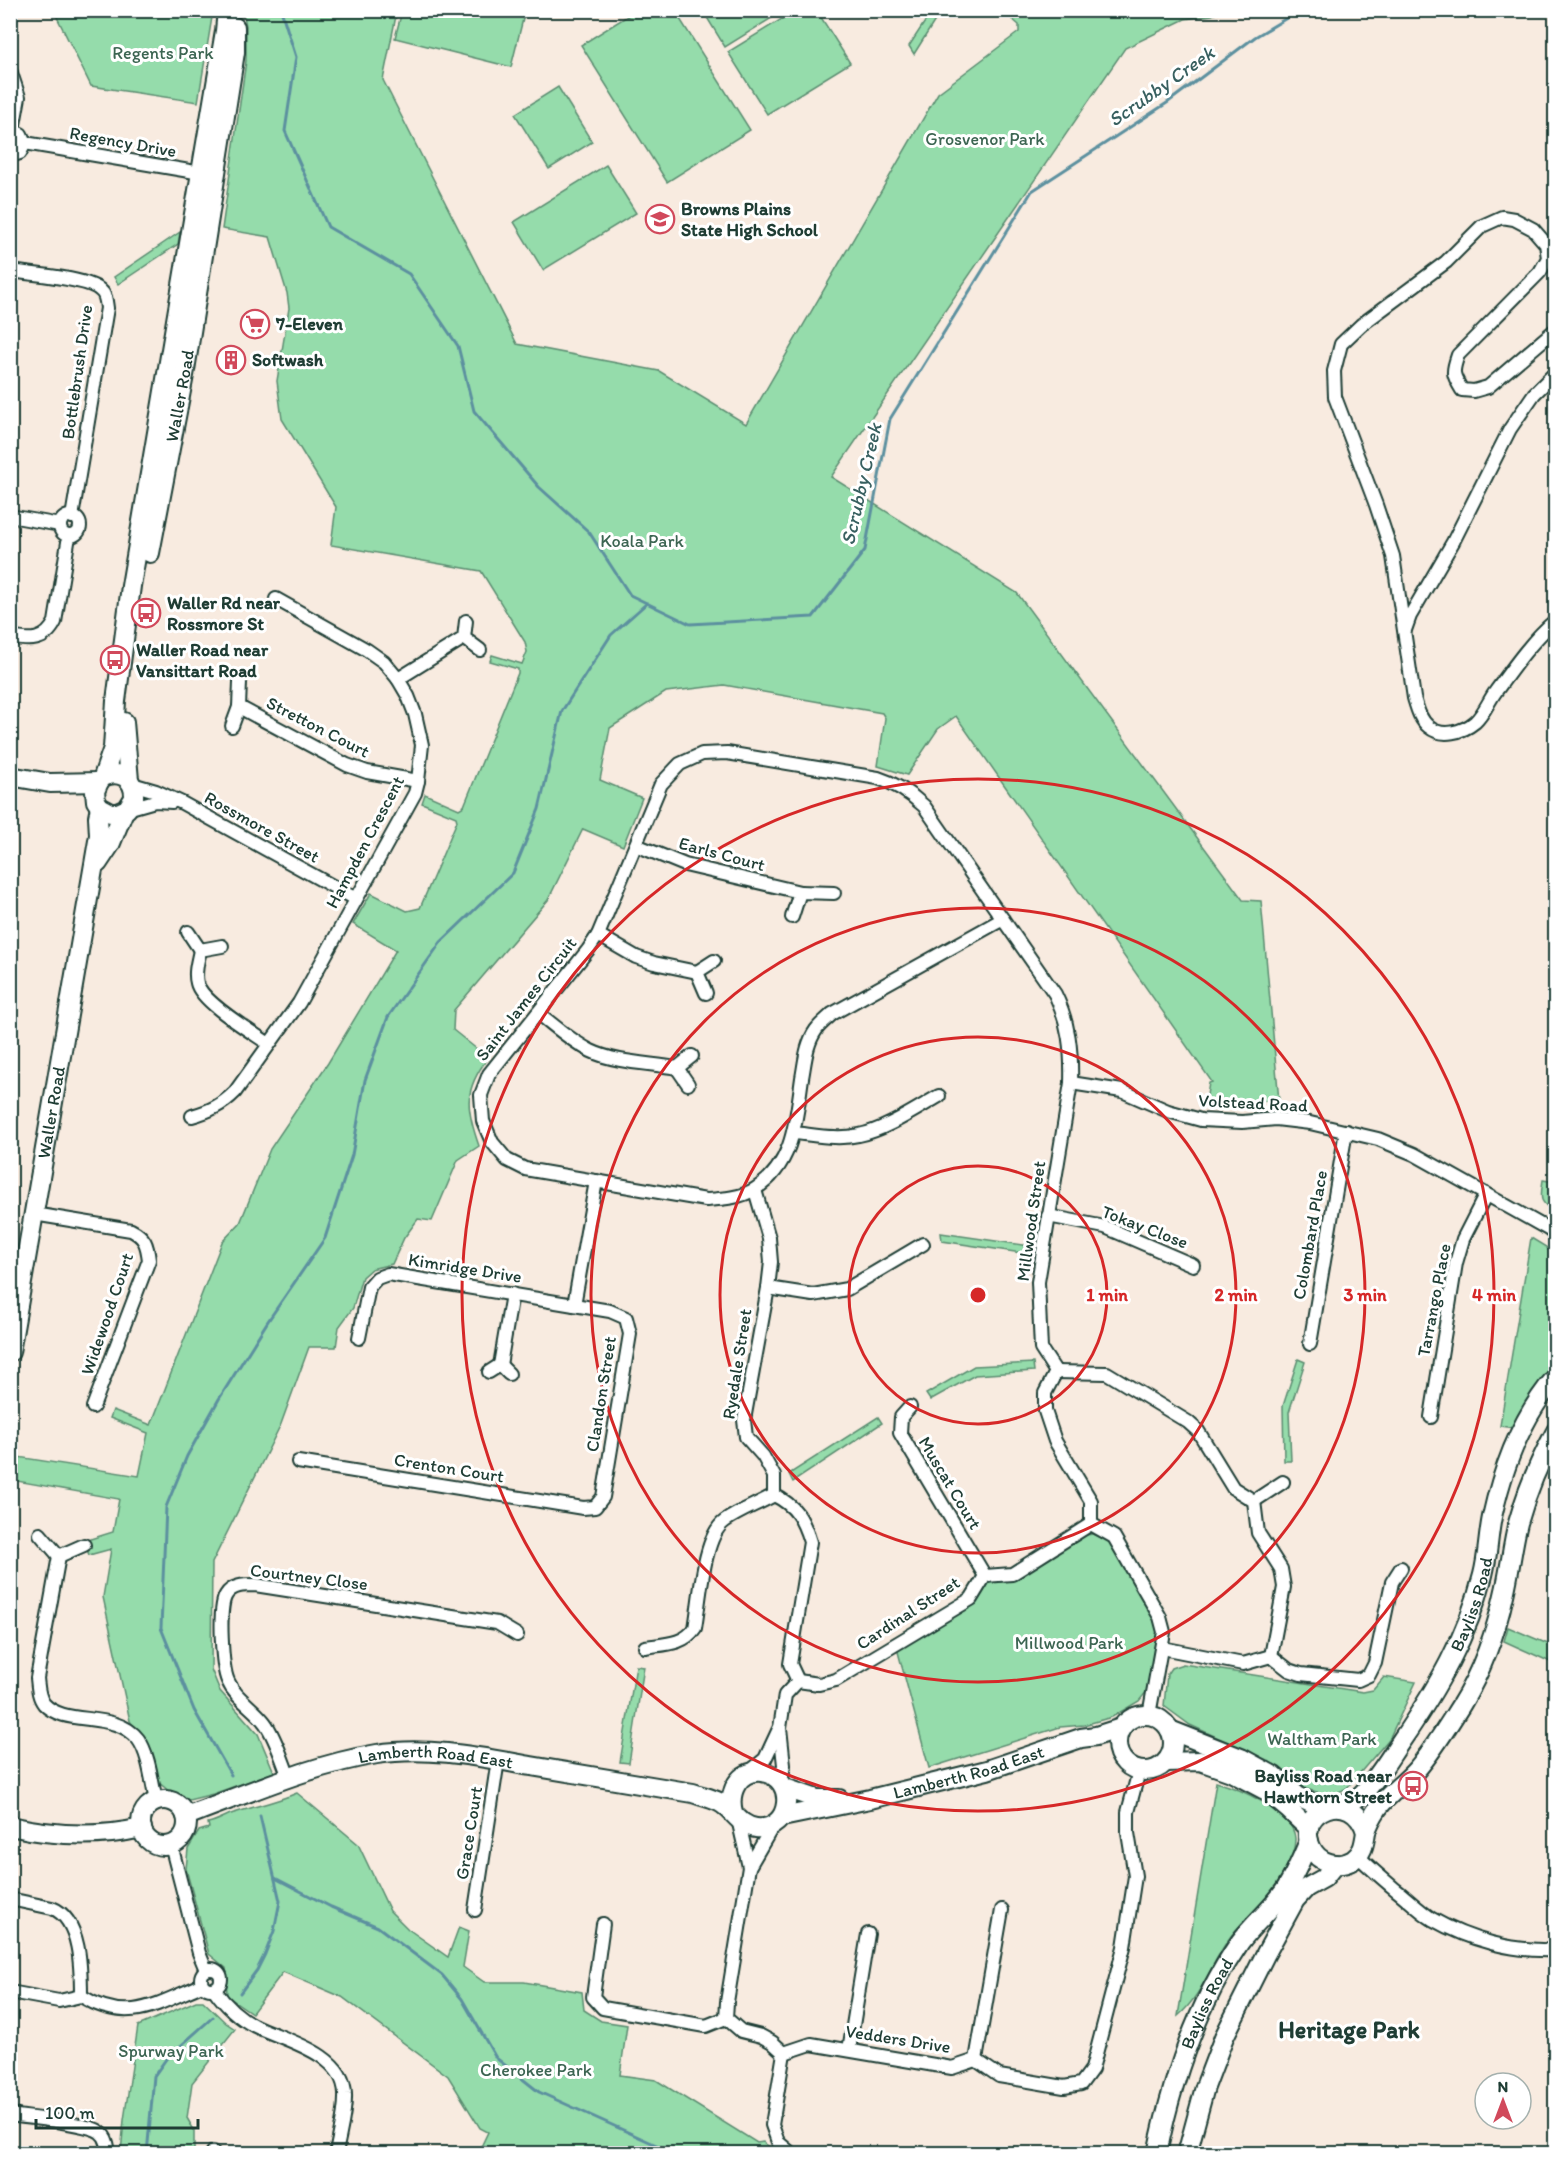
<svg xmlns="http://www.w3.org/2000/svg" width="1566" height="2164" font-family="Itim,sans-serif">
  <style>
    .green { fill: #95dcab; stroke: #5a8c70; stroke-width: 1.5 }
    .lines { fill: none; stroke-linecap: round; stroke-linejoin: round }
    .stream { stroke: #5c909f; stroke-width: 3 }
    .street-casing { stroke: #1f3d34; stroke-width: 16 }
    .secondary-casing { stroke: #1f3d34; stroke-width: 22 }
    .street { stroke: #fff; stroke-width: 12 }
    .secondary { stroke: #fff; stroke-width: 18 }
    .ring { fill: none; stroke: #d62828; stroke-width: 3 }
    .labels { text-anchor: middle; dominant-baseline: central; stroke-width: 6; stroke-linejoin: round; paint-order: stroke }
    .park-label { font-size: 18px; fill: #3c6552; stroke: #fff }
    .street-label { font-size: 18px; fill: #1f3d34; stroke: #fff }
    .poi-label { font-size: 18px; font-weight: bold; fill: #1f3d34; stroke: #fff; text-anchor: start }
    .water-label { font-size: 20px; font-style: italic; fill: #386060; stroke: #fff }
    .district-label { font-size: 24px; font-weight: bold; fill: #1f3d34; stroke: #fff }
    .centre { fill: #d62828; stroke: #fff; stroke-width: 3 }
    .ring-label { font-size: 18px; text-anchor: middle; font-weight: bold; fill: #d62828; stroke: #fff; stroke-width: 6; stroke-linejoin: round; paint-order: stroke }
  </style>
  <rect width="100%" height="100%" fill="#f8ebe0"/>
  <filter id="ink" filterUnits="userSpaceOnUse"><feTurbulence type="fractalNoise" baseFrequency=".0167" numOctaves="2"/><feDisplacementMap in="SourceGraphic" scale="12" xChannelSelector="R" yChannelSelector="G"/><feConvolveMatrix kernelMatrix="1 2 1 2 8 2 1 2 1" color-interpolation-filters="sRGB"/></filter>
  <g filter="url(#ink)">
    <g class="green">
      <polygon points="637,10 675,11 750,130 667,182 581,45"/>
      <polygon points="54,11 213,11 198,102 91,86"/>
      <path d="M 243,11 L 397,11 L 383,80 L 517,344 L 659,371 L 746,424 L 938,93 L 1019,32 L 1019,25 L 1003,11 L 1222,11 L 1212,15 L 1185,19 L 1125,48 L 831,477 L 1017,593 L 1243,900 L 1261,901 L 1279,1101 L 1206,1101 L 1209,1083 L 1212,1082 L 956,716 L 938,729 L 907,775 L 878,766 L 885,718 L 882,713 L 724,685 L 666,692 L 610,728 L 600,780 L 642,798 L 623,846 L 583,829 L 548,900 L 454,1010 L 453,1030 L 488,1058 C 463,1090 466,1109 479,1146 L 458,1160 L 432,1221 L 418,1219 L 404,1238 L 392,1264 L 371,1269 L 362,1277 L 353,1308 L 339,1327 L 336,1347 L 309,1347 L 281,1424 L 212,1563 L 211,1669 L 220,1691 L 258,1734 L 274,1772 L 213,1794 L 189,1800 L 170,1792 L 157,1781 L 150,1749 L 130,1721 L 103,1597 L 111,1549 L 89,1555 L 84,1541 L 113,1532 L 119,1499 L 11,1480 L 12,1456 L 139,1476 L 148,1433 L 110,1418 L 113,1410 L 151,1425 L 222,1242 L 240,1223 L 270,1149 L 328,1063 L 396,950 L 353,924 L 371,893 L 407,911 L 420,908 L 457,821 L 456,817 L 422,803 L 425,794 L 459,809 L 464,806 L 518,673 L 518,669 L 490,661 L 492,655 L 522,664 L 527,652 L 525,642 L 481,571 L 331,545 L 336,507 L 282,419 L 277,381 L 289,308 L 287,293 L 270,237 L 222,229 L 246,61 L 246,26 Z"/>
      <polygon points="402,11 402,10 525,11 511,67 395,38"/>
      <polygon points="703,11 783,11 725,47"/>
      <polygon points="795,11 817,11 850,63 767,114 728,52"/>
      <polygon points="932,11 941,11 914,54 909,46"/>
      <polygon points="558,87 592,142 549,169 515,114"/>
      <polygon points="606,165 636,213 543,270 514,222"/>
      <polygon points="180,232 178,244 118,284 114,277"/>
      <path d="M 1543,1180 L 1555,1182 L 1555,1213 C 1539,1201 1540,1200 1543,1180 Z"/>
      <polygon points="941,1233 1030,1246 1029,1254 942,1241"/>
      <polygon points="1531,1238 1546,1247 1555,1257 1555,1362 1540,1382 1514,1428 1500,1426"/>
      <polygon points="1298,1359 1305,1362 1289,1412 1291,1461 1284,1461 1283,1406"/>
      <polygon points="1033,1363 1034,1371 975,1375 930,1400 926,1394 974,1366"/>
      <polygon points="878,1417 882,1423 793,1482 789,1474"/>
      <polygon points="1093,1534 1109,1541 1114,1546 1157,1621 1159,1630 1147,1691 1139,1701 1112,1717 1084,1725 1060,1727 929,1768 897,1648 987,1582 1015,1578 1086,1535"/>
      <polygon points="1508,1627 1555,1647 1555,1664 1504,1641"/>
      <polygon points="1183,1664 1363,1692 1373,1690 1384,1677 1416,1682 1389,1739 1347,1788 1331,1796 1306,1789 1267,1760 1190,1725 1164,1706 1167,1674 1171,1668"/>
      <polygon points="636,1666 644,1667 629,1763 620,1762"/>
      <path d="M 1216,1782 C 1238,1788 1293,1811 1295,1838 C 1296,1857 1276,1886 1265,1899 C 1254,1913 1241,1923 1231,1936 C 1211,1962 1203,1995 1178,2016 Z"/>
      <path d="M 297,1793 L 358,1844 L 390,1911 L 408,1929 L 448,1957 L 459,1927 L 469,1931 L 463,1967 L 484,1982 L 524,1982 L 582,1992 L 584,2010 L 601,2021 L 627,2025 L 620,2075 L 656,2080 L 757,2143 L 763,2142 L 777,2153 L 481,2153 L 479,2151 L 488,2132 L 480,2128 L 448,2076 L 342,1997 L 283,1972 L 252,2013 L 227,1996 L 226,1968 L 209,1954 L 186,1869 L 188,1849 L 199,1831 L 209,1828 L 208,1823 C 218,1821 224,1816 234,1813 C 256,1806 276,1802 297,1793 Z"/>
      <polygon points="196,2001 203,2001 226,2023 235,2029 192,2083 187,2118 194,2130 194,2153 121,2153 124,2120 138,2026"/>
    </g>
    <g class="lines">
      <g class="stream">
        <polyline points="281,10 296,57 285,131 328,227 409,274 458,346 474,411 539,487 589,532 630,595 690,624 813,617 865,550 890,419 1032,191 1167,103 1255,37 1300,10"/>
        <polyline points="231,1775 194,1710 161,1628 166,1507 187,1456 219,1399 268,1321 325,1238 352,1155 365,1080 388,1017 441,942 513,873 539,809 562,711 611,635 647,603"/>
        <polyline points="275,1878 331,1907 378,1927 442,1975 462,1999 496,2058 539,2092 663,2148 671,2154"/>
        <polyline points="240,1993 257,1970 265,1954 274,1931 280,1901 260,1816"/>
        <polyline points="147,2154 154,2076 166,2059 213,2017"/>
      </g>
      <g class="street-casing">
        <g id="street">
          <polyline points="10,70 19,97 13,130"/>
          <polyline points="10,130 21,134 25,143 20,153 10,156"/>
          <polyline points="25,143 207,174"/>
          <path d="M 10,271 C 30,274 90,278 101,291 C 106,295 106,302 107,308 L 72,517"/>
          <path d="M 1556,329 L 1488,387 L 1474,391 L 1462,390 C 1452,374 1452,372 1458,355 L 1540,272 L 1548,258 L 1546,244 L 1533,229 L 1514,219 L 1502,217 L 1482,226 L 1446,262 L 1361,325 L 1341,344 L 1334,371 L 1335,397 L 1376,505 L 1393,556 L 1414,698 C 1417,708 1420,720 1429,727 C 1442,738 1463,732 1475,722 C 1484,714 1489,700 1496,691 C 1514,666 1533,639 1556,620"/>
          <polyline points="10,516 60,525"/>
          <circle cx="70" cy="526" r="10"/>
          <polyline points="466,621 464,638 480,650"/>
          <polyline points="1405,630 1410,616 1453,542 1510,429 1534,394 1556,372"/>
          <path d="M 10,637 C 30,641 45,642 55,622 L 69,536"/>
          <polyline points="398,679 464,638"/>
          <polyline points="239,707 347,765 367,772 418,781"/>
          <polyline points="232,726 239,707 240,682"/>
          <polyline points="132,784 156,791 182,803 356,899"/>
          <polyline points="127,809 155,801 172,802"/>
          <polyline points="636,845 685,865 800,892"/>
          <polyline points="792,917 800,892 834,893"/>
          <path d="M 1003,919 L 832,1014 C 827,1019 820,1024 816,1030 C 806,1044 805,1062 802,1078 C 796,1119 794,1165 755,1189 C 741,1198 722,1199 706,1200 L 525,1169 L 507,1160 L 492,1142 L 483,1121 L 481,1095 L 489,1074 L 588,950 L 598,935 L 661,784 L 680,764 L 702,754 L 727,753 L 878,778 C 897,784 910,793 924,806 L 1055,994 C 1069,1022 1072,1051 1071,1083 L 1038,1282 L 1041,1349 L 1056,1372 L 1045,1393 L 1045,1411 L 1055,1441 L 1091,1501 L 1091,1524"/>
          <polyline points="188,932 200,950 222,946"/>
          <polyline points="598,935 636,957 654,963 697,972"/>
          <path d="M 200,950 C 198,961 194,972 197,983 C 201,1002 252,1032 269,1044"/>
          <polyline points="706,993 697,972 714,961"/>
          <path d="M 538,1013 C 555,1026 571,1041 591,1051 C 616,1063 649,1063 677,1068"/>
          <polyline points="1071,1083 1122,1091 1168,1111 1201,1120 1242,1122 1276,1119 1310,1123 1378,1139 1414,1154 1548,1229 1556,1235"/>
          <polyline points="688,1084 677,1068 692,1056"/>
          <path d="M 192,1116 C 210,1111 222,1105 235,1092 L 299,1003 L 415,793 L 418,781 L 422,745 L 415,714 L 408,696 L 398,679 L 384,662 L 367,650 L 276,599"/>
          <path d="M 794,1133 C 815,1135 838,1140 859,1135 C 885,1130 916,1109 939,1096"/>
          <path d="M 755,1190 L 769,1238 L 771,1262 L 768,1288 L 744,1420 L 746,1437 L 763,1456 L 774,1476 L 774,1495 C 796,1506 803,1519 810,1542 L 790,1664 L 798,1681 L 785,1695 L 780,1728 L 784,1765 L 781,1782"/>
          <path d="M 34,1214 L 131,1230 C 145,1237 147,1244 149,1260 L 93,1407"/>
          <polyline points="1048,1216 1105,1227 1193,1265"/>
          <polyline points="768,1288 813,1295 847,1289 923,1244"/>
          <polyline points="359,1338 369,1287 377,1278 388,1274 574,1305"/>
          <polyline points="1310,1344 1346,1131"/>
          <polyline points="500,1365 512,1294"/>
          <polyline points="489,1372 500,1365 509,1374"/>
          <polyline points="1056,1372 1107,1373 1188,1422 1198,1431 1233,1488 1254,1501 1258,1533 1281,1569 1284,1587 1271,1656"/>
          <polyline points="910,1407 901,1417 900,1433 985,1576"/>
          <polyline points="1431,1417 1456,1263 1463,1239 1486,1194"/>
          <polyline points="298,1462 583,1508 595,1507 603,1497 630,1334 626,1318 610,1311 574,1305 596,1181"/>
          <polyline points="1254,1501 1283,1482"/>
          <polyline points="1091,1524 1114,1537 1160,1617 1164,1632 1149,1715"/>
          <polyline points="40,1534 59,1556 84,1545"/>
          <path d="M 59,1556 L 37,1678 C 38,1686 38,1697 44,1704 C 65,1727 116,1710 138,1739 C 149,1753 152,1784 156,1801"/>
          <path d="M 645,1647 C 664,1644 684,1645 695,1628 C 700,1601 703,1536 725,1521 C 739,1511 758,1504 774,1495"/>
          <polyline points="1162,1648 1243,1664 1271,1656 1289,1670 1301,1674 1358,1680 1369,1675 1375,1663 1392,1582 1401,1568"/>
          <polyline points="798,1681 819,1684 836,1680 971,1599 985,1576 1012,1574 1091,1524"/>
          <polyline points="748,1773 765,1759 779,1729"/>
          <path d="M 289,1777 C 282,1760 276,1738 265,1723 C 254,1708 235,1698 228,1681 C 222,1668 218,1607 226,1595 C 232,1585 244,1585 255,1585 L 497,1623 L 517,1635"/>
          <polyline points="738,1819 749,1867"/>
          <polyline points="774,1824 749,1867 727,2002 726,2018 741,2031 761,2036 772,2042 784,2053 811,2044 952,2068 976,2060 999,2076 1064,2087 1081,2084 1092,2069 1124,1947 1135,1876 1128,1833 1128,1812 1139,1771"/>
          <polyline points="171,1845 199,1953 206,1970"/>
          <path d="M 1358,1856 C 1370,1868 1383,1879 1396,1890 C 1408,1899 1419,1911 1432,1919 C 1469,1940 1513,1952 1556,1950"/>
          <path d="M 10,1899 L 52,1908 C 81,1919 81,1969 81,1996"/>
          <polyline points="475,1910 498,1760"/>
          <polyline points="603,1924 593,1997 603,2008 706,2026 726,2018"/>
          <circle cx="211" cy="1979" r="10"/>
          <path d="M 214,1989 C 225,2005 237,2017 255,2026 C 284,2040 344,2053 345,2094 C 346,2113 339,2135 336,2154"/>
          <path d="M 10,1992 L 59,2001 L 81,1996 C 128,2025 156,2004 202,1985"/>
          <polyline points="849,2050 868,1934"/>
          <polyline points="784,2053 772,2125 778,2142 792,2154"/>
          <polyline points="976,2060 1002,1910"/>
          <path d="M 10,2115 C 28,2118 88,2123 100,2132 C 107,2137 108,2146 109,2154"/>
          <polyline points="212,2154 213,2152"/>
        </g>
      </g>
      <g class="secondary-casing">
        <g id="secondary">
          <path id="s1" d="M 150,553 L 185,370 L 235,52 L 235,27"/>
          <polyline points="124,722 129,780"/>
          <polyline points="10,776 50,783 99,782"/>
          <path d="M 103,777 C 120,769 135,779 134,798 L 127,809 L 118,813 L 111,813 L 100,807 L 96,801 L 95,791 L 99,782 L 103,777 L 113,748 L 116,701 L 131,586 L 225,31 L 227,10"/>
          <polyline points="98,863 110,845 124,811"/>
          <path id="s2" d="M 10,1352 L 99,835 L 98,817 L 100,807"/>
          <circle cx="1145" cy="1743" r="28"/>
          <polyline points="1170,1730 1241,1758 1274,1776 1300,1798 1324,1809"/>
          <polyline points="1166,1762 1200,1761 1231,1772 1265,1790 1288,1809 1309,1829"/>
          <polyline points="785,1788 817,1799 839,1799"/>
          <circle cx="164" cy="1823" r="23"/>
          <path id="s3" d="M 1340,1806 C 1346,1803 1354,1800 1360,1796 C 1376,1781 1388,1760 1401,1741 C 1436,1690 1468,1636 1483,1575 C 1488,1556 1488,1536 1492,1517 C 1503,1467 1522,1416 1556,1377"/>
          <path id="s4" d="M 186,1816 C 249,1793 311,1765 377,1754 C 428,1746 480,1757 531,1766 C 585,1775 639,1784 693,1793 C 701,1796 711,1798 719,1802 C 733,1809 739,1826 756,1828 C 792,1832 798,1777 762,1772 C 738,1769 728,1793 733,1812"/>
          <path id="s5" d="M 782,1817 L 870,1799 L 987,1770 L 1081,1738 L 1096,1736 L 1121,1728"/>
          <path d="M 10,1826 C 54,1836 98,1838 142,1828"/>
          <path d="M 1366,1832 C 1353,1786 1294,1810 1311,1847 C 1318,1863 1338,1869 1353,1860 C 1364,1852 1364,1843 1366,1832 C 1368,1825 1374,1814 1378,1808 C 1389,1793 1405,1783 1417,1769 C 1434,1749 1447,1727 1461,1705 C 1481,1673 1496,1632 1504,1595 C 1510,1571 1512,1547 1518,1523 C 1527,1491 1540,1460 1556,1431"/>
          <path id="s6" d="M 1157,2154 C 1172,2079 1197,2005 1240,1942 C 1253,1924 1272,1909 1285,1890 C 1295,1875 1302,1858 1309,1841"/>
          <polyline points="1187,2154 1205,2087 1224,2037 1265,1955 1295,1900 1306,1888 1324,1878 1335,1864"/>
        </g>
      </g>
      <use href="#street" class="street"/>
      <use href="#secondary" class="secondary"/>
    </g>
  </g>
  <g class="ring">
    <circle cx="978" cy="1295" r="129"/>
    <circle cx="978" cy="1295" r="258"/>
    <circle cx="978" cy="1295" r="387"/>
    <circle cx="978" cy="1295" r="516"/>
  </g>
  <defs>
    <g id="school-ring" transform="scale(1.5)"><circle r="9.5" fill="#fff" stroke="#d1495b" stroke-width="1.5"/><path d="M0-5L7-2L0 1L-7-2ZM-4 1L0 2.5L4 1V4Q0 6-4 4Z" fill="#d1495b"/></g>
    <g id="supermarket-ring" transform="scale(1.5)"><circle r="9.5" fill="#fff" stroke="#d1495b" stroke-width="1.5"/><path d="M-6-5.5h2.5l.6 2H6L4.5 2H-2.5L-4.4-4H-6ZM-1.5 3.2a1.3 1.3 0 1 0 .1 0ZM3 3.2a1.3 1.3 0 1 0 .1 0Z" fill="#d1495b"/></g>
    <g id="building-ring" transform="scale(1.5)"><circle r="9.5" fill="#fff" stroke="#d1495b" stroke-width="1.5"/><path d="M-4-6H4V6H1V3H-1V6H-4ZM-2.5-4.3h1.7v1.8h-1.7ZM.8-4.3h1.7v1.8H.8ZM-2.5-1h1.7V.8h-1.7ZM.8-1h1.7V.8H.8Z" fill="#d1495b"/></g>
    <g id="bus-ring" transform="scale(1.5)"><circle r="9.5" fill="#fff" stroke="#d1495b" stroke-width="1.5"/><path d="M-5-6H5V4H4V6H2V4H-2V6H-4V4H-5ZM-3.5-4V0h7V-4ZM-3.5 1.2v1.5H-2V1.2ZM2 1.2v1.5H3.5V1.2Z" fill="#d1495b"/></g>
  </defs>
  <g fill-rule="evenodd">
    <use href="#school-ring" x="660" y="219"/>
    <use href="#supermarket-ring" x="255" y="324"/>
    <use href="#building-ring" x="231" y="360"/>
    <use href="#bus-ring" x="146" y="613"/>
    <use href="#bus-ring" x="115" y="660"/>
    <use href="#bus-ring" x="1413" y="1786"/>
  </g>
  <g class="labels">
    <g class="park-label">
      <text x="163" y="53">Regents Park</text>
      <text x="985" y="139">Grosvenor Park</text>
      <text x="642" y="541">Koala Park</text>
      <text x="1069" y="1643">Millwood Park</text>
      <text x="1322" y="1739">Waltham Park</text>
      <text x="171" y="2051">Spurway Park</text>
      <text x="536" y="2070">Cherokee Park</text>
    </g>
    <g class="street-label">
      <text transform="translate(123 142) rotate(10)">Regency Drive</text>
      <text transform="translate(77 372) rotate(-82)">Bottlebrush Drive</text>
      <text stroke="none"><textPath href="#s1" startOffset="160">Waller Road</textPath></text>
      <text transform="translate(318 727) rotate(27)">Stretton Court</text>
      <text transform="translate(262 827) rotate(29)">Rossmore Street</text>
      <text transform="translate(365 842) rotate(-62)">Hampden Crescent</text>
      <text transform="translate(722 854) rotate(15)">Earls Court</text>
      <text transform="translate(526 999) rotate(-52)">Saint James Circuit</text>
      <text transform="translate(1253 1103) rotate(3)">Volstead Road</text>
      <text stroke="none"><textPath href="#s2" startOffset="243">Waller Road</textPath></text>
      <text transform="translate(1031 1221) rotate(-82)">Millwood Street</text>
      <text transform="translate(1145 1227) rotate(21)">Tokay Close</text>
      <text transform="translate(1310 1235) rotate(-80)">Colombard Place</text>
      <text transform="translate(465 1268) rotate(9)">Kimridge Drive</text>
      <text transform="translate(1434 1300) rotate(-79)">Tarrango Place</text>
      <text transform="translate(107 1314) rotate(-71)">Widewood Court</text>
      <text transform="translate(737 1364) rotate(-81)">Ryedale Street</text>
      <text transform="translate(601 1394) rotate(-81)">Clandon Street</text>
      <text transform="translate(449 1468) rotate(9)">Crenton Court</text>
      <text transform="translate(950 1483) rotate(59)">Muscat Court</text>
      <text transform="translate(309 1577) rotate(7)">Courtney Close</text>
      <text stroke="none"><textPath href="#s3" startOffset="246">Bayliss Road</textPath></text>
      <text transform="translate(908 1613) rotate(-33)">Cardinal Street</text>
      <text stroke="none"><textPath href="#s4" startOffset="260">Lamberth Road East</textPath></text>
      <text stroke="none"><textPath href="#s5" startOffset="192">Lamberth Road East</textPath></text>
      <text transform="translate(469 1833) rotate(-81)">Grace Court</text>
      <text stroke="none"><textPath href="#s6" startOffset="159">Bayliss Road</textPath></text>
      <text transform="translate(898 2039) rotate(9)">Vedders Drive</text>
    </g>
    <g class="poi-label">
      <text x="681" y="209">Browns Plains<tspan x="681" dy="21">State High School</tspan></text>
      <text x="276" y="324">7-Eleven</text>
      <text x="252" y="360">Softwash</text>
      <text x="167" y="603">Waller Rd near<tspan x="167" dy="21">Rossmore St</tspan></text>
      <text x="136" y="650">Waller Road near<tspan x="136" dy="21">Vansittart Road</tspan></text>
      <text x="1392" y="1776" text-anchor="end">Bayliss Road near<tspan x="1392" dy="21">Hawthorn Street</tspan></text>
    </g>
    <g class="water-label">
      <text transform="translate(1161 86) rotate(-35)">Scrubby Creek</text>
      <text transform="translate(861 484) rotate(-77)">Scrubby Creek</text>
    </g>
    <g class="district-label">
      <text x="1349" y="2029">Heritage Park</text>
    </g>
  </g>
  <circle cx="978" cy="1295" r="9" class="centre"/>
  <g class="ring-label">
    <text x="1107" y="1301">1 min</text>
    <text x="1236" y="1301">2 min</text>
    <text x="1365" y="1301">3 min</text>
    <text x="1494" y="1301">4 min</text>
  </g>
  <rect width="1566" height="2164" fill="none" stroke="#fff" stroke-width="36"/>
  <rect x="18" y="18" width="1530" height="2128" fill="none" stroke="#1f3d34" stroke-width="2" filter="url(#ink)"/>
  <g transform="translate(1503 2101)"><circle r="28" fill="#ffffff" stroke="#a5b1ae" stroke-width="1.5"/>
  <path d="M0-4.5L10 22L0 15L-10 22Z" fill="#d1495b"/>
  <text y="-9" font-size="16" font-weight="bold" text-anchor="middle" fill="#1f3d34">N</text>
  </g>
  <path d="M36 2119v9h162v-9" fill="none" stroke="#1f3d34" stroke-width="3"/>
  <text x="45" y="2119" font-size="18" fill="#1f3d34" stroke="#ffffff" stroke-width="4.5" paint-order="stroke">100 m</text>
</svg>
